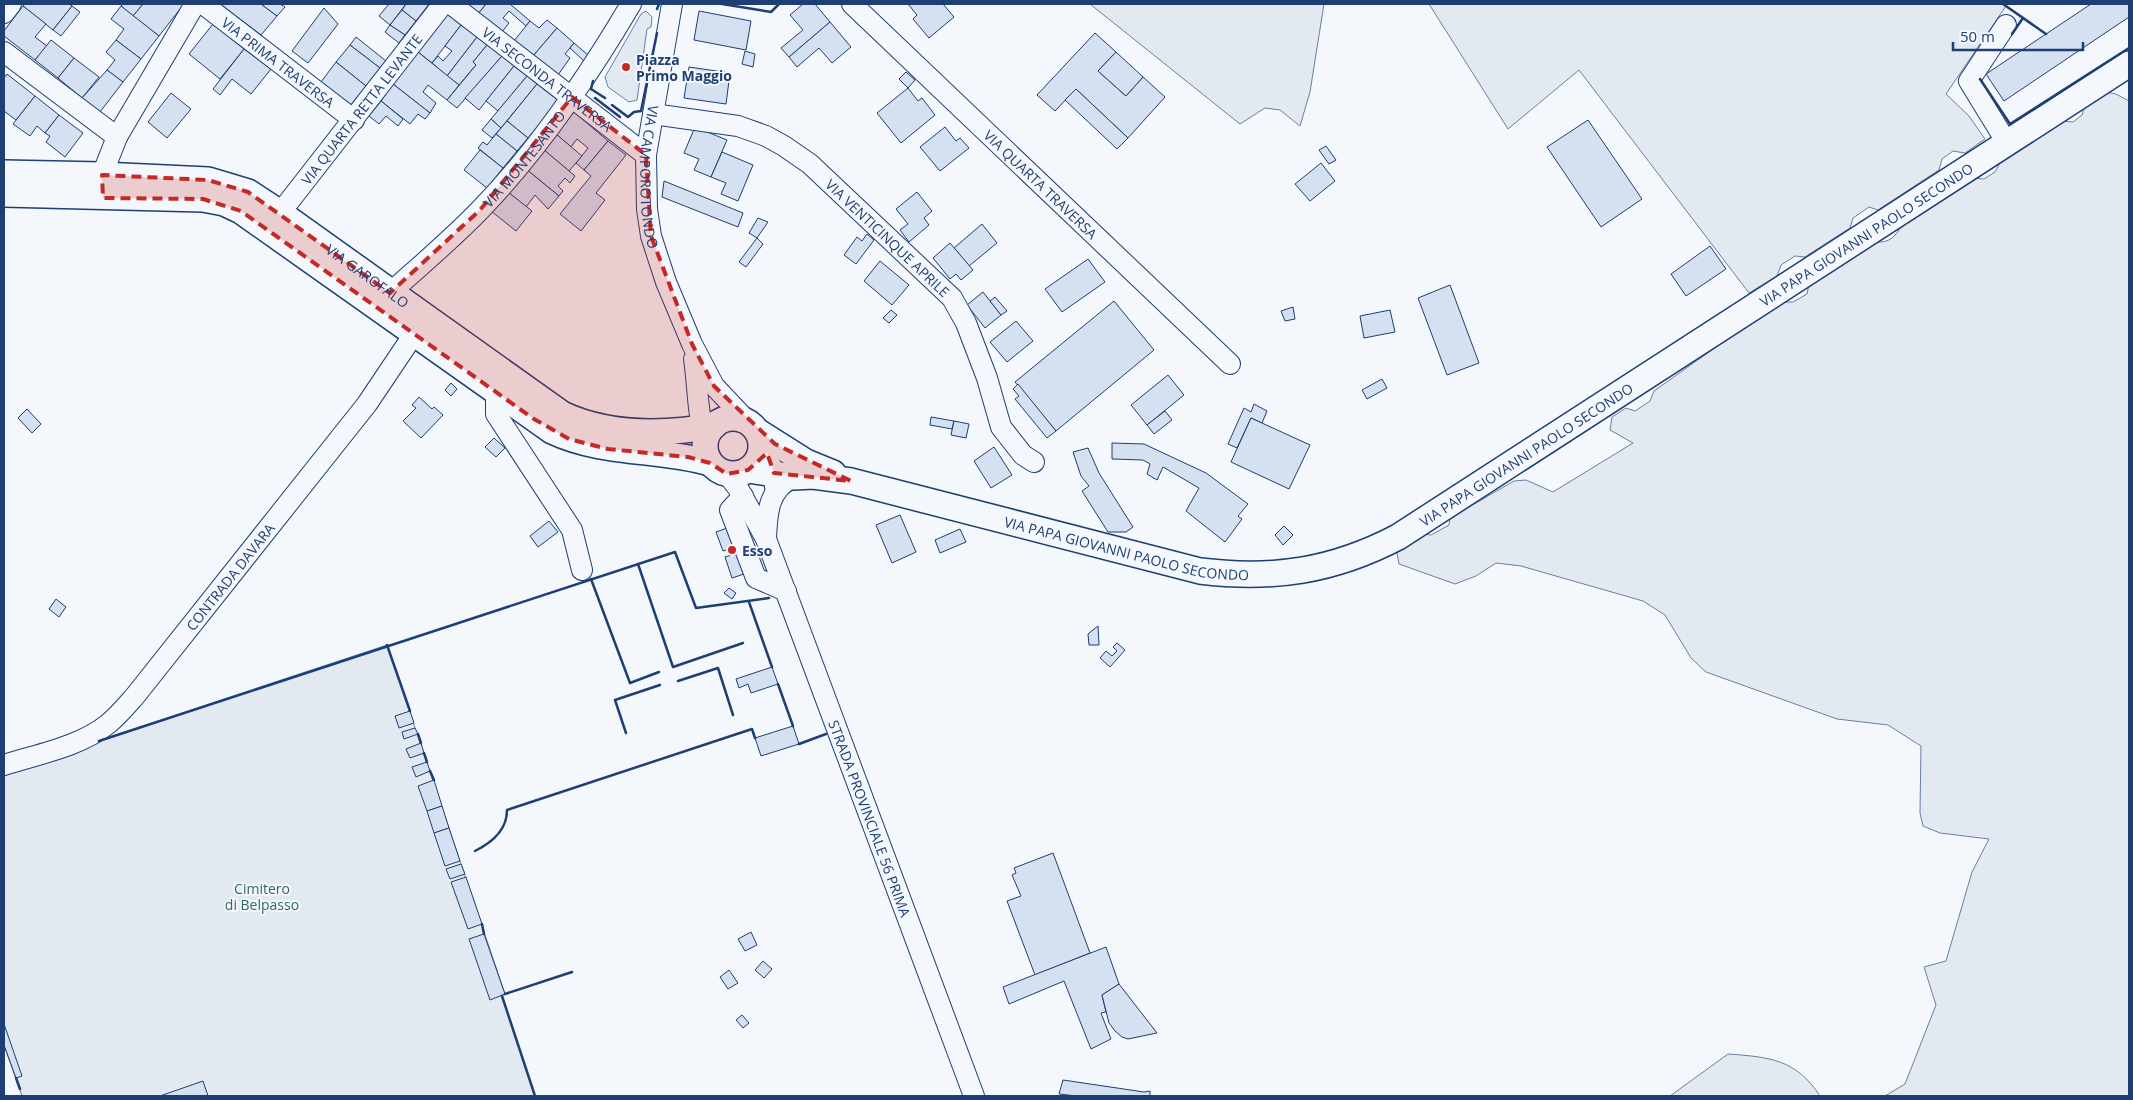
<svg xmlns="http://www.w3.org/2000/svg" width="2133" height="1100" font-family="'Open Sans',sans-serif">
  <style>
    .green { fill: #e3e9f0; stroke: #687fa3 }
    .building { fill: #d5e0f0; stroke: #1d3f73 }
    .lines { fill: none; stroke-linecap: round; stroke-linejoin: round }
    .minor-casing { stroke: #1d3f73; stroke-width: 22 }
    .major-casing { stroke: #1d3f73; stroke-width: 28 }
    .minor { stroke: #f4f7fb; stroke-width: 20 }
    .major { stroke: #f4f7fb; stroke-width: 25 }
    .wall { stroke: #1d3f73; stroke-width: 2.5 }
    .marked { fill: #c62828; fill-opacity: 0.2; stroke: #c62828; stroke-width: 4; stroke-dasharray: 10 6; stroke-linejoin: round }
    .poi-dot { fill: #c62828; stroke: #f4f7fb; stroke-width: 2 }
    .labels { text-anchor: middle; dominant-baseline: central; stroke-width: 4; stroke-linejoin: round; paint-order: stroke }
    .poi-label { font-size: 14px; font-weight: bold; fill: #1d3f73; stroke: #f4f7fb; text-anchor: start }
    .street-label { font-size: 14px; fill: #1d3f73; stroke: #f4f7fb }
    .park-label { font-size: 14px; fill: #2c6c60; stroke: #f4f7fb }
  </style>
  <rect width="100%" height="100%" fill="#f4f7fb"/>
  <g class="green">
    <polygon points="1090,4 1324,4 1310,92 1300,126 1280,110 1265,108 1240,124"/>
    <polygon points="1429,4 2003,4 2006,6 1946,94 1969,116 1985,139 1965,153 1953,151 1942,159 1939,170 1878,210 1869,207 1853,218 1850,228 1805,257 1795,256 1781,265 1777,276 1749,293 1579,70 1508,129"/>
    <polygon points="646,11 652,17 651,27 647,29 637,100 629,102 608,87 605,77 641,14"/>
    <path d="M 2106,92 L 2116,94 L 2129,101 L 2129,1096 L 1885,1096 L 1905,1084 L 1936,1005 L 1924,967 L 1946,961 L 1972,872 L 1989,839 L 1940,833 L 1923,826 L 1920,813 L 1921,746 L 1888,725 L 1837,719 L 1706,672 L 1691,658 L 1665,615 L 1643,601 L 1521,566 L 1496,563 L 1476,576 L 1455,584 L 1399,564 L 1397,553 L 1402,546 L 1424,534 L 1431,535 L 1449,525 L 1450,518 L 1514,481 L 1526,480 L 1553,492 L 1633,443 L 1610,430 L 1612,417 L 1626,408 L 1635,411 L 1650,401 L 1654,391 L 1764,313 L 1781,302 L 1793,302 L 1807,294 L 1809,284 L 1875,242 C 1890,243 1895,237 1902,225 L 1973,178 L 1984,179 L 1995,172 L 2002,159 L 2060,121 L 2073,122 L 2082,115 L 2085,105 Z"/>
    <polygon points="387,645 505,994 502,996 535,1096 22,1096 4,1045 4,772"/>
    <path d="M 1728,1054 C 1769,1057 1796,1059 1820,1096 L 1670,1096 Z"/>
  </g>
  <g class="building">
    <polygon points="25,4 69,4 72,6 53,30 23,6"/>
    <polygon points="123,4 143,4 133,16 121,6"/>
    <polygon points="143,4 184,4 159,36 133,16"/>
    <polygon points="220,4 261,4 277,16 261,35"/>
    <polygon points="261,4 280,4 285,7 277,16"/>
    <polygon points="389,4 406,4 390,25 379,16"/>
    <polygon points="406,4 429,4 416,21 402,10"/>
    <polygon points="465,4 486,4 478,14"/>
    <polygon points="486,4 510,4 530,21 526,26 509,11 503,18 509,23 502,32 478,14"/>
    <polygon points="803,4 815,4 830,22 789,57 781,48 803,30 790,15"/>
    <polygon points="908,4 943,4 954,17 929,38 913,19 917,15"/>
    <polygon points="2091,4 2129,4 2129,17 2004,101 1986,74"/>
    <polygon points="23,6 46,24 35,37 47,46 35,60 4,36 4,31"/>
    <polygon points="72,6 80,12 61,36 53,30"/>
    <polygon points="121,6 159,36 141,59 116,40 124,29 111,19"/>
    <polygon points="324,8 338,24 308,63 292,51"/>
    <polygon points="402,10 416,21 405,35 390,25"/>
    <polygon points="699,11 751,21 746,50 694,40"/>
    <polygon points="447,14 461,25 432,63 418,52"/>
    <polygon points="547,20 557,28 533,56 514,41 530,21 539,28"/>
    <polygon points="830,22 851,47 832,63 819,48 797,67 789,57"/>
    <polygon points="213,24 244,49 220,79 189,54"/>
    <polygon points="390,25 405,35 399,43 385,32"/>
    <polygon points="461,25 477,37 447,76 432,63 438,56 443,61 452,51 445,46"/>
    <polygon points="557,28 574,43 565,54 570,58 558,75 533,56"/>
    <polygon points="1095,33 1116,52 1098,71 1126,96 1143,77 1165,97 1128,138 1076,89 1055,111 1037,95"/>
    <polygon points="356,37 386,61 380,68 350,45"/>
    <polygon points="477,37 487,45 473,62 476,65 459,85 447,76"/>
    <polygon points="51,40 74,58 58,78 35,60"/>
    <polygon points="116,40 141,59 123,82 107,70 115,60 106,52"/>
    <polygon points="574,43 588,55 584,61 570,48"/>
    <polygon points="350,45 380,68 366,86 336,62"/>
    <polygon points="487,45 502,56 457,108 447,100 476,65 473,62"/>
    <polygon points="244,49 271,69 251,94 232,79 220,95 213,89"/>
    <polygon points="745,51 755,54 753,67 742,64"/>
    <polygon points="418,52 459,85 447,100 428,85 423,92 436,103 430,113 393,84"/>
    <polygon points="1116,52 1143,77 1126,96 1098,71"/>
    <polygon points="502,56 514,66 479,110 465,98"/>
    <polygon points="74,58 99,77 82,98 58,78"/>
    <polygon points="336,62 366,86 351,105 321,82"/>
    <polygon points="514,66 527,76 498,111 486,101"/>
    <polygon points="689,67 730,73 726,104 684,98"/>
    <polygon points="107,70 123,82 100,112 82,98"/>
    <polygon points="906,72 915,80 908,88 899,79"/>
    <polygon points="7,74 35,96 16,120 4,111 4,78"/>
    <polygon points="527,76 537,84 501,128 491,119"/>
    <polygon points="393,84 430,113 425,119 418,114 410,124 381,101"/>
    <polygon points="537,84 559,101 528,138 507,121"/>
    <polygon points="908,88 918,101 922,98 935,115 901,143 877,113"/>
    <polygon points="1076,89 1128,138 1117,149 1065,100"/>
    <polygon points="171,93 191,109 167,138 148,122"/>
    <polygon points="35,96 59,115 45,133 37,126 30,136 13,124"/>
    <polygon points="381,101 403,119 398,126 386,116 379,124 369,116"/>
    <polygon points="574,112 608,141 584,170 576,163 588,148 577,139 571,147 556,134"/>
    <polygon points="59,115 83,133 65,157 46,142 50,136 45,133"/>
    <polygon points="491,119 501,128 492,138 482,130"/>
    <polygon points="1588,120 1642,199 1601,227 1547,147"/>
    <polygon points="507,121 528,138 517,151 496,134"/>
    <polygon points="695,127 727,140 711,177 694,170 699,159 684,153"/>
    <polygon points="945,127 956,141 960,138 969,148 940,171 920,147"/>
    <polygon points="496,134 517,151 503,168 478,148 483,142 487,145"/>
    <polygon points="556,134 582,156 569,171 543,149"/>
    <polygon points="608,141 626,155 596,193 605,200 581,231 560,214 591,176 584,170"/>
    <polygon points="1326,146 1336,160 1329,164 1319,150"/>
    <polygon points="543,149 575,176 570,183 565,178 558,186 563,191 559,196 526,169"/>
    <polygon points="480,150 503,168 487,188 464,170"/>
    <polygon points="722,152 753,165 738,201 721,194 726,183 711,177"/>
    <polygon points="1321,163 1335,181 1310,201 1295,184"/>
    <polygon points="526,169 559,196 548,209 535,195 526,207 508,192"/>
    <polygon points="664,181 743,213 738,227 662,197"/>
    <polygon points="508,192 532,211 516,231 491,211"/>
    <polygon points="917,192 932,211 924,218 929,225 909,242 900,230 908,224 896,209"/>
    <polygon points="758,218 768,222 757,238 749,233"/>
    <polygon points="982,224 997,243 969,266 954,248"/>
    <polygon points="867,234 874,240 856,264 844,255 857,237 862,241"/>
    <polygon points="757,238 763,244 746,267 739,262"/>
    <polygon points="950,243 973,270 961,280 956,274 950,279 933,258"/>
    <polygon points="1710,246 1726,269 1686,296 1671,274"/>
    <polygon points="1088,259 1105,282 1062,312 1045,289"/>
    <polygon points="880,261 909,285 892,305 864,281"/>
    <polygon points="1450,285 1479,363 1447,375 1418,298"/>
    <polygon points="983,292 1001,315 985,328 967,305"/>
    <polygon points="995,297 1007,311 1001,315 990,301"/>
    <polygon points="1114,301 1154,350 1056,431 1015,382"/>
    <polygon points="1293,307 1295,319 1285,321 1281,311"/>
    <polygon points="891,310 897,315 889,323 883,318"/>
    <polygon points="1390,310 1395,332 1364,338 1360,316"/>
    <polygon points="1016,321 1033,341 1007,362 990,342"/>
    <polygon points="1168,375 1184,395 1147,425 1131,405"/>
    <polygon points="1382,379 1387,388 1367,399 1362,390"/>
    <polygon points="451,383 457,389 451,396 445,390"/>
    <polygon points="1018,384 1056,431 1047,438 1015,399 1019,396 1013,389"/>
    <polygon points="419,397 432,409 434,407 443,415 421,438 403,421 416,408 412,405"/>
    <polygon points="1254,404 1267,411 1262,423 1251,418 1237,448 1228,444 1244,408 1251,412"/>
    <polygon points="27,409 41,424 32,433 18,418"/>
    <polygon points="1165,411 1172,420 1154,434 1147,425"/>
    <polygon points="931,417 954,421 952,429 930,425"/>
    <polygon points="1251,418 1310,445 1289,489 1231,462"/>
    <polygon points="954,421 969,424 966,438 951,435"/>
    <polygon points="494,438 505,448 496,457 485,447"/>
    <polygon points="1112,443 1144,444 1206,473 1248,504 1238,516 1242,519 1225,542 1186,511 1199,488 1163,467 1157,480 1147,474 1150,464 1143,460 1112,459"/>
    <polygon points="994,447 1012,475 991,488 974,461"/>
    <polygon points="1088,448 1099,473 1133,527 1126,532 1108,532 1082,491 1089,486 1081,476 1073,452"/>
    <polygon points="900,515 916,552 892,563 876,525"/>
    <polygon points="549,521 558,532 538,547 530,536"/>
    <polygon points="1284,526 1293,535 1283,545 1275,535"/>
    <polygon points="730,527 737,547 723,551 716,532"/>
    <polygon points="960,529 966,542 940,553 935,540"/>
    <polygon points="740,552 747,573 732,578 725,557"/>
    <polygon points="729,588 736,593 732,599 724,593"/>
    <polygon points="56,599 66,607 59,617 49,609"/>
    <polygon points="1098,626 1099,645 1089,645 1088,634"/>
    <polygon points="1117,643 1125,650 1110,667 1100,658 1106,651 1112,656 1117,651 1113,647"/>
    <polygon points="772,667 778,684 751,693 748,684 739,688 736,679"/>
    <polygon points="410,711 414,723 399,728 395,716"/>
    <polygon points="793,726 799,744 761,756 755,738"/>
    <polygon points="415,728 418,734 404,739 402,732"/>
    <polygon points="421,743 424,753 410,758 406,749"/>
    <polygon points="427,762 430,771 416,777 412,767"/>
    <polygon points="434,780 442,806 427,811 418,786"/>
    <polygon points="442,806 449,828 434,833 427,811"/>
    <polygon points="449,828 460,861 445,866 434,833"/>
    <polygon points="1053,853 1090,953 1035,975 1007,901 1021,896 1012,875 1016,873 1014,868"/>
    <polygon points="461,864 465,874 450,879 446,869"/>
    <polygon points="466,877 482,924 468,929 451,882"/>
    <polygon points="751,932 757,945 745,951 738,939"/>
    <polygon points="484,934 505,994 490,1000 469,939"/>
    <polygon points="1106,947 1119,984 1102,995 1106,1012 1101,1013 1111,1039 1091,1049 1064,981 1009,1004 1003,987"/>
    <polygon points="763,961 772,969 764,978 755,970"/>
    <polygon points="729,970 738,983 728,989 720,977"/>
    <polygon points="1119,984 1157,1033 1128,1039 1122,1037 1115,1031 1109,1023 1102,995"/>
    <polygon points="742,1015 749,1023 743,1028 736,1020"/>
    <polygon points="4,1024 22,1076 16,1078 4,1045"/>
    <polygon points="1063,1080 1144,1092 1150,1091 1150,1096 1077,1096 1059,1094"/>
    <polygon points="203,1081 208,1096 160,1096"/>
  </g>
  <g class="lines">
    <g class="minor-casing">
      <g id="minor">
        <path id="s1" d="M 203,4 L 354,120"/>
        <path id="s2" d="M 451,4 L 646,155"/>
        <path id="s3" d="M 672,4 L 646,155 L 647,209 L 651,236 L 666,282 L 692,344 L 714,386 L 749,423"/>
        <path id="s4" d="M 852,4 L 1230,364"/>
        <polyline points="4,13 11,4"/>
        <polyline points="2006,25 1969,81 2007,143"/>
        <polyline points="4,52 117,137"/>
        <path id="s5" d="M 653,114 L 738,126 L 766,136 L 784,146 L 810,164 L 952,298 L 966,323 L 987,378 L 1001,427 L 1023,455 L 1034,462"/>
        <polyline points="103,188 102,175 117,137 195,4"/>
        <path id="s6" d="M 280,213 L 443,4"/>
        <path id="s7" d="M 390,293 C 420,266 452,239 480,210 C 539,149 588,77 631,4"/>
        <path d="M 694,359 C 698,385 697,415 706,440"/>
        <polyline points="496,393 496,414 572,530 582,570"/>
        <polyline points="761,442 774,473 775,487"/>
        <path id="s8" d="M 727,474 L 738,488 L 766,539 L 974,1096"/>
        <polyline points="743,496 730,510 756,578 786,591"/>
        <path d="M 766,539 C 767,513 768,489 794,477"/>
        <path id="s9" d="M 4,765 C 38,754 79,747 108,724 C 118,716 127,705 135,696 L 367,404 L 414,334"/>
      </g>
    </g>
    <g class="major-casing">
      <g id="major">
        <path id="s10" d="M 4,173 L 102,175 L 208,180 L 248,192 L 280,213 L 562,414 C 609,436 663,435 714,426"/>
        <path d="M 4,194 L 203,199 L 224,203 L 241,211 L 552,431 C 603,455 657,448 710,463"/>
        <circle cx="733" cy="446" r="28"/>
        <polyline points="757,431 806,462 833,473"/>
        <path id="s11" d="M 748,470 L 794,477 L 813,476 L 851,481 L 1200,571 C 1273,580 1333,571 1398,537 L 2129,64"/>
      </g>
    </g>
    <use href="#minor" class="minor"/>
    <use href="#major" class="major"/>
    <g class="wall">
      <polyline points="722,4 771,12 779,4"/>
      <polyline points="2003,4 2046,34"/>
      <polyline points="657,9 659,4"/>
      <polyline points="2012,34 2023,18"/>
      <polyline points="1980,79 2010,124 2129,48"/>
      <polyline points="593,81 591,89 605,98"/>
      <polyline points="595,98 620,117"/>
      <polyline points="612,105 628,117 634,112 641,111 657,33"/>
      <polyline points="638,564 673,667 743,643"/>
      <polyline points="591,579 630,683 659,672"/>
      <polyline points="749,602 772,667"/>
      <polyline points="387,645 410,711"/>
      <polyline points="678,681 718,668 733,715"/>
      <polyline points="778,684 793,726"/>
      <polyline points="626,733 615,700 660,685"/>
      <polyline points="418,734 421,743"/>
      <polyline points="99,741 675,552 696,608 769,598"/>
      <polyline points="799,744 826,734"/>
      <polyline points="424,753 427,762"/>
      <polyline points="430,771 434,780"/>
      <path d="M 475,851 C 493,842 507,830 507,810 L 752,729 L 755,738"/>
      <polyline points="482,924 484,934"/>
      <polyline points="505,994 572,972"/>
      <polyline points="502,996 535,1096"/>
      <polyline points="16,1078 20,1089"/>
    </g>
  </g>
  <path class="marked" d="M 572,97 L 646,155 L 651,236 L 692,344 L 714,386 L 775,444 L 851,481 L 774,473 L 767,453 L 748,470 L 727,474 L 710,463 L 688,457 L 608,449 L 569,439 L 534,419 L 241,211 L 203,199 L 103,198 L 102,175 L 208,180 L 248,192 L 390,293 L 480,210 Z"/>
  <g class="poi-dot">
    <circle cx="626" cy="67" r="5"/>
    <circle cx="732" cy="550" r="5"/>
  </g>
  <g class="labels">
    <g class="poi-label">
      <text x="636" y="59">Piazza<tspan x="636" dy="16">Primo Maggio</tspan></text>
      <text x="742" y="550">Esso</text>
    </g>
    <g class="street-label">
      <text stroke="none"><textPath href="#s1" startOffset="95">VIA PRIMA TRAVERSA</textPath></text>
      <text stroke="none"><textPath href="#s2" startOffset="122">VIA SECONDA TRAVERSA</textPath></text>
      <text stroke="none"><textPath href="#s6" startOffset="132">VIA QUARTA RETTA LEVANTE</textPath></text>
      <text stroke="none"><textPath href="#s7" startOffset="190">VIA MONTESANTO</textPath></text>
      <text stroke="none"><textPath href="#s3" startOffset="175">VIA CAMPOROTONDO</textPath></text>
      <text stroke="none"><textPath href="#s4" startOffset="261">VIA QUARTA TRAVERSA</textPath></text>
      <text stroke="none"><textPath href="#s11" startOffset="1226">VIA PAPA GIOVANNI PAOLO SECONDO</textPath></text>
      <text stroke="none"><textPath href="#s5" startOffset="275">VIA VENTICINQUE APRILE</textPath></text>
      <text stroke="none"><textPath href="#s10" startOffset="392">VIA GAROFALO</textPath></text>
      <text stroke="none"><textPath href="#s11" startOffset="821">VIA PAPA GIOVANNI PAOLO SECONDO</textPath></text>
      <text stroke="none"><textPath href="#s11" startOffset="388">VIA PAPA GIOVANNI PAOLO SECONDO</textPath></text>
      <text stroke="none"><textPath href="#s9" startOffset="304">CONTRADA DAVARA</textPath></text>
      <text stroke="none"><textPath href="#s8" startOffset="374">STRADA PROVINCIALE 56 PRIMA</textPath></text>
    </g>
    <g class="park-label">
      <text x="262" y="888">Cimitero<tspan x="262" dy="16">di Belpasso</tspan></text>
    </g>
  </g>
  <rect width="2133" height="1100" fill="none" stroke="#1d3f73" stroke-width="10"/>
  <path d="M1953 42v8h130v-8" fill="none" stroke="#1d3f73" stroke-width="2.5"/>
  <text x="1960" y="42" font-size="15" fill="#1d3f73" stroke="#f4f7fb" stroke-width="4" paint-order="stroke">50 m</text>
</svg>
